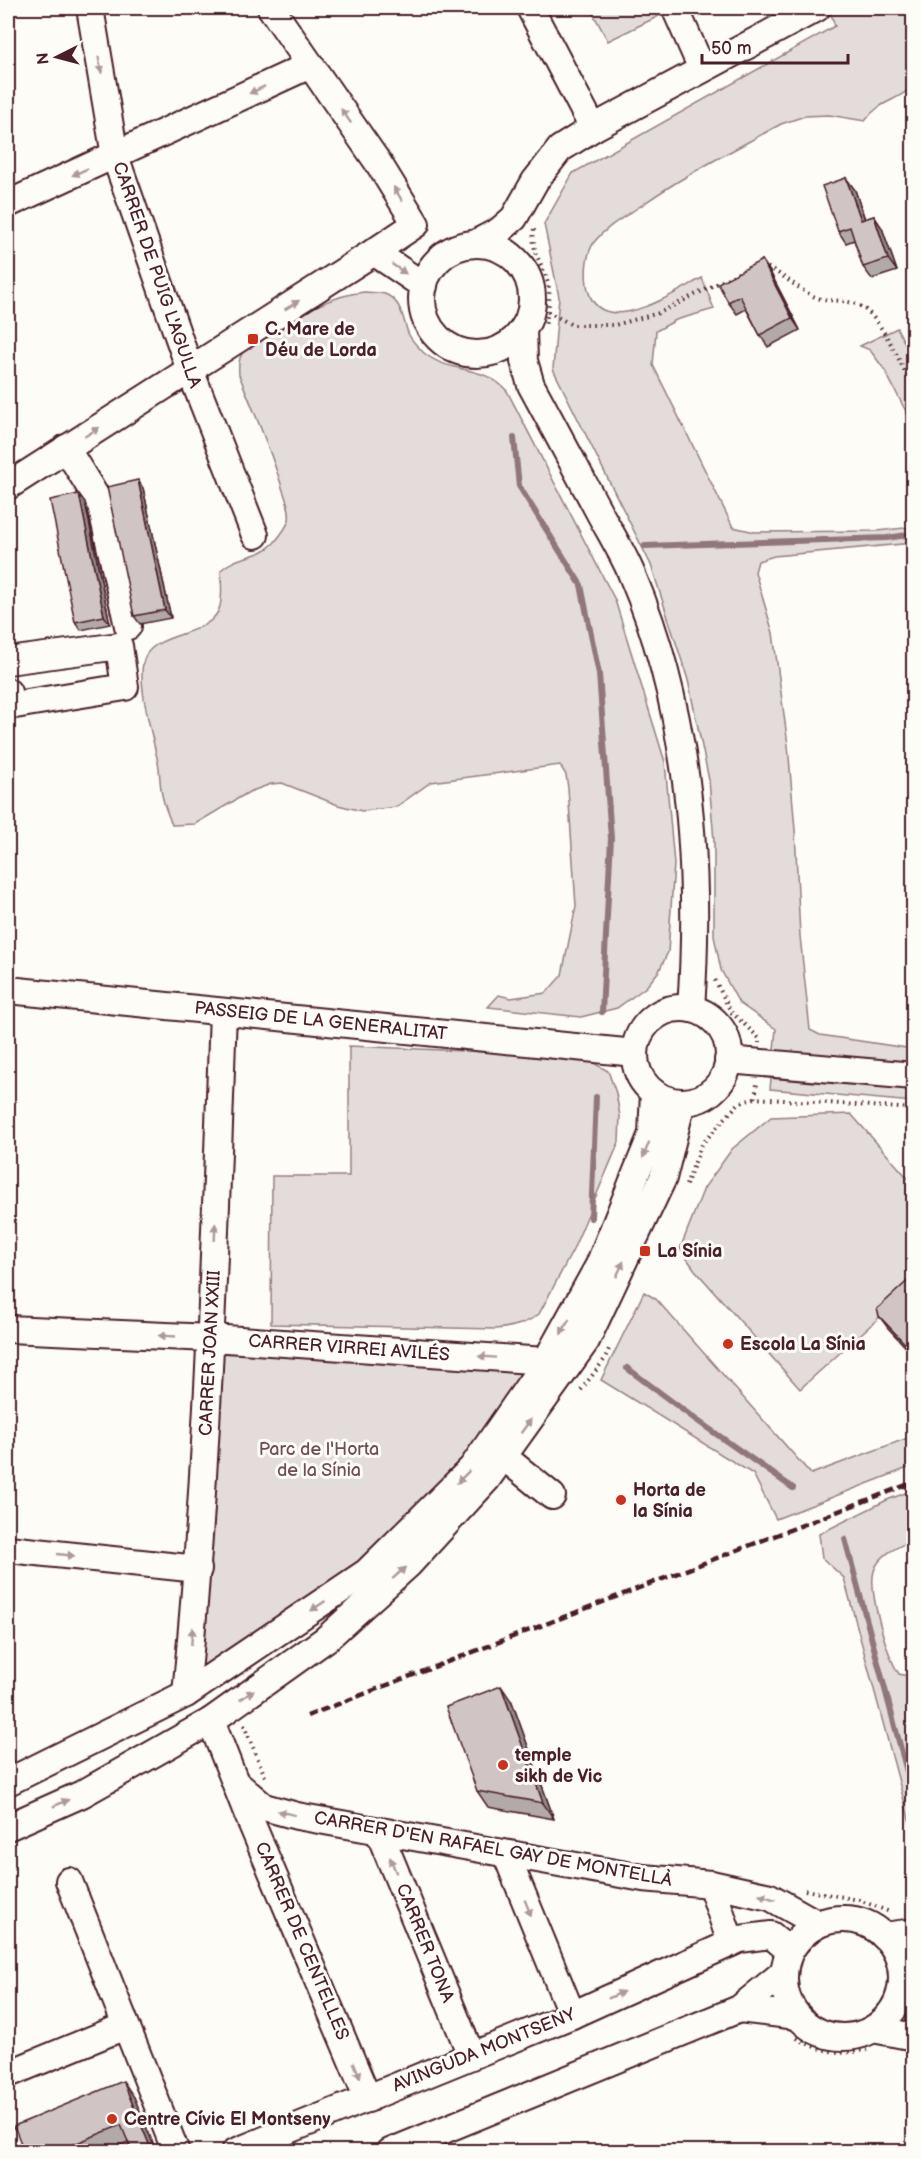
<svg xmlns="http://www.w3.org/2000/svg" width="921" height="2159" font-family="'Balsamiq Sans',sans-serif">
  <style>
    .green { fill: #e3dcda; stroke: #967e82; stroke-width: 1.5 }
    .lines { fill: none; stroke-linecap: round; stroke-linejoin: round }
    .stream { stroke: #91777b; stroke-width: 6 }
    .minor-casing { stroke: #4a1f2b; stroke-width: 30 }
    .path { stroke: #4a1f2b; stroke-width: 4; stroke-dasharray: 1.5 4.5; stroke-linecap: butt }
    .minor { stroke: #fdfcf7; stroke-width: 26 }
    .rail { stroke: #4a1f2b; stroke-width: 4.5; stroke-dasharray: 9 4.5; stroke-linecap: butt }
    .wall { fill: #b3a9a9; stroke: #4a1f2b; stroke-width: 1.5 }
    .shaded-wall { fill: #928a89; stroke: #4a1f2b; stroke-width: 1.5 }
    .building { fill: #d0c5c4; stroke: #4a1f2b; stroke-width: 1.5 }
    .oneway { fill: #ac999b }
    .poi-dot { fill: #c8321e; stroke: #fdfcf7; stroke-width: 2 }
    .labels { text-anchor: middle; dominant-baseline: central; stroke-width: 6; stroke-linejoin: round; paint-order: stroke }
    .street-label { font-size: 18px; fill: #4a1f2b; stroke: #fdfcf7 }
    .poi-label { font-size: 18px; font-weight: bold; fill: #4a1f2b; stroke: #fdfcf7; text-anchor: start }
    .park-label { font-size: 18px; fill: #704e57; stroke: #fdfcf7 }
  </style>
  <rect width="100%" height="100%" fill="#fdfcf7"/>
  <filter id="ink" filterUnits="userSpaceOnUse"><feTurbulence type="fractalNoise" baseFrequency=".0167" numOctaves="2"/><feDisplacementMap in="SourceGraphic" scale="12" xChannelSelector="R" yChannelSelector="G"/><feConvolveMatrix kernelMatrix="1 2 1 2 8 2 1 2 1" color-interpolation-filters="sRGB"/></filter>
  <g filter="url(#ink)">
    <g class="green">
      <polygon points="590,8 675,8 608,41"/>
      <path d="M 829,8 L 913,8 L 914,84 C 899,102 880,99 865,121 L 829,115 L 805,116 L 781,124 C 734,150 686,174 642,205 C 626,216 608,225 595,241 C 586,253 585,271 587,285 C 597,344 674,293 702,278 L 714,309 L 676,320 L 656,331 L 653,365 L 733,527 L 755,532 L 877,531 L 913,527 L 913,543 L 774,556 L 758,561 L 755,572 L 773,633 L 788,745 L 795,830 L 800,936 L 810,1030 L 820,1035 L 913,1049 L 913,1102 L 770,1089 L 776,1029 L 739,1003 L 721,970 L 714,936 L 714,841 L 709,780 L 688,680 L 651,565 L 553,369 L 559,297 L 544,224 L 573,173 L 835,26 Z"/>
      <path d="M 364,292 C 371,293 381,292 387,295 C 403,303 403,322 409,335 C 412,341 419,348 424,353 C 451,375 482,363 507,391 L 615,600 L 665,762 L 674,864 L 668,952 L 659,971 L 646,987 L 617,1008 L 581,1017 L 488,1007 L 499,995 L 511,998 L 546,993 L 562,975 L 576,906 L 568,788 L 566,775 L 560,765 L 431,782 L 396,807 L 362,811 L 338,805 L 282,783 L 271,784 L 249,792 L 195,824 L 172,825 C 169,817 165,808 163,799 C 160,789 160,778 159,768 C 155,742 133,677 146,655 C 160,631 213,636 220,606 C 223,595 221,581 221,570 C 236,555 259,559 274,543 C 279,537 287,527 289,520 C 291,508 284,495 281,484 C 269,446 254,411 239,375 C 238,361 239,354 250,345 C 286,324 322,296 364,292 Z"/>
      <polygon points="897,328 913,359 913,425 884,369 870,350 860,346"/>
      <path d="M 349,1046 L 581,1056 L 608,1071 L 616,1093 L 620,1116 L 619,1142 L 573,1250 L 539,1314 C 526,1324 513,1327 496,1329 L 271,1324 L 272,1176 L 349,1176 Z"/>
      <polygon points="851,1114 913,1184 913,1287 800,1389 695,1270 680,1249 704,1188 732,1149 771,1117"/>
      <polygon points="644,1292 656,1299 811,1474 913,1436 913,1466 776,1519 753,1474 601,1380"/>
      <polygon points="211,1338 546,1361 367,1572 186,1694"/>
      <path d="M 913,1490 L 913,1540 C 900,1546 879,1554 874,1571 C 868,1591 887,1656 899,1674 L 913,1677 L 913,1834 L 844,1578 L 822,1558 L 819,1534 L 887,1500 Z"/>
    </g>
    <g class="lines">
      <g class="stream">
        <polyline points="514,438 519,486 581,585 599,674 611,838 602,1012"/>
        <polyline points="645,546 887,538 914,534"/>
        <polyline points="591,1218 596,1097"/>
        <polyline points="627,1368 695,1419 793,1488"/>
        <polyline points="845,1539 914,1798"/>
      </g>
      <g class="minor-casing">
        <g id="minor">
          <polyline points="90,8 115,156 190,370 255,535"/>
          <polyline points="530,8 593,128"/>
          <polyline points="675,8 702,69"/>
          <polyline points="8,204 310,65"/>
          <polyline points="474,244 499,231 514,218 535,181 560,149 593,128 817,8"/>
          <circle cx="477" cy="299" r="55"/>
          <polyline points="374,252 424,286"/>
          <path d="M 523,329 L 524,361 L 531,385 C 554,427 576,469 598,510 C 609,531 623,553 632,575 C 690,711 701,862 691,1009"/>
          <polyline points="66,448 101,505 128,626"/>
          <polyline points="8,486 374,252 416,224 379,164 271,8"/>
          <polyline points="8,661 119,646 125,687 9,706 8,692"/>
          <polyline points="8,990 635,1053"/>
          <circle cx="682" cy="1055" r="47"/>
          <polyline points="728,1060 914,1076"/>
          <polyline points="8,1329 211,1338 546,1361"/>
          <polyline points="504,1457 552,1496"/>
          <polyline points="8,1549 198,1569"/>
          <path d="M 186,1694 C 208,1467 215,1239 223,1012"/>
          <polyline points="211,1721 248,1815 368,2099"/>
          <polyline points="8,1782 186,1694 367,1572 472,1468 546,1361 599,1265 652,1134 654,1093"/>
          <polyline points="237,1784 264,1807 297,1816 643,1878 711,1884 770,1897 818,1924"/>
          <polyline points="8,1827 82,1794 211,1721 326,1639 409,1564 487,1479 586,1341 663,1178 682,1102"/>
          <polyline points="379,1832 471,2055"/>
          <polyline points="506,1854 572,2015"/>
          <polyline points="69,1881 176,2152"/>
          <polyline points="711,1884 731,1943"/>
          <circle cx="843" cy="1978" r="59"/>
          <polyline points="884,1936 914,1932"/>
          <polyline points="739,2009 797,2016"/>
          <polyline points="873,2029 914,2037"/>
          <polyline points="8,2074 125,2026"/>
          <polyline points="8,2141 12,2152"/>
          <polyline points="235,2152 572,2015 740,1939 771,1935 790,1951"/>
          <polyline points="390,2152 739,2009 784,1972"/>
        </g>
      </g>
      <g class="path">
        <path d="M 534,229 C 531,255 542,261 548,283 C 551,296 548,313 545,326"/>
        <path d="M 762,265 C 782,273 795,287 813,296 C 826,303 844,298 858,305 C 881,315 901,366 914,389"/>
        <polyline points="532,303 572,325 615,325 659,313 750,267"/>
        <polyline points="715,980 731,1012 759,1038 759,1043"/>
        <polyline points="755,1098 757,1084"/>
        <polyline points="686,1185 702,1144 738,1104 755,1098 914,1109"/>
        <polyline points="581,1390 604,1360 610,1347"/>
        <polyline points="244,1725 266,1779"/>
        <polyline points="805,1890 859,1900 890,1912"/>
        <path d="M 797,2038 C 819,2052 841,2055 867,2050"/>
      </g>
      <use href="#minor" class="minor"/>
      <polyline class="rail" points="307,1716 914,1482"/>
    </g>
    <g class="wall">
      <polygon points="846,178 855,190 865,219 874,216 882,228 897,271 872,279 863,267 854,240 846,243 838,231"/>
      <polygon points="762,260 770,272 800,330 768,347 760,335 746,309 737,314 728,302"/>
      <polygon points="143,488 171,618 140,624 134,616"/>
      <polygon points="85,502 110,624 81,630 75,622"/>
      <polygon points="914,1275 914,1356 888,1328 879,1316"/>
      <polygon points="512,1702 554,1819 488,1807 477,1791"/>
      <polygon points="134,2097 156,2151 132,2151 128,2142 106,2151 24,2151"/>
    </g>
    <g class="shaded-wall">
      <polygon points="846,178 855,190 869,232 861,220"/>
      <polygon points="874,216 882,228 897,271 888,259"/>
      <polygon points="762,260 770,272 800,330 792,318"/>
      <polygon points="138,480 143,488 171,618 165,610"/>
      <polygon points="79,494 85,502 110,624 104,616"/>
      <polygon points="501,1686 512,1702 554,1819 543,1803"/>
      <polygon points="123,2081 134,2097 156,2151 152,2151 151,2149"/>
    </g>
    <g class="building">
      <polygon points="846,178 861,220 874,216 888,259 863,267 850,227 838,231 822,186"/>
      <polygon points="762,260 792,318 760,335 740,296 728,302 718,283"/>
      <polygon points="138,480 165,610 134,616 107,487"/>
      <polygon points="79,494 104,616 75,622 50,500"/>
      <polygon points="914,1275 914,1287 907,1293 914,1300 914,1353 879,1316 877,1309"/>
      <polygon points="501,1686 543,1803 477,1791 446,1707"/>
      <polygon points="123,2081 151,2149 146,2151 132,2151 121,2125 57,2151 24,2151 14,2126"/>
    </g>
    <defs><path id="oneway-solid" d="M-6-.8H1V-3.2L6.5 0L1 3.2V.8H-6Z" transform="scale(1.5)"/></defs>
    <g class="oneway">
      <use href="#oneway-solid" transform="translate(100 65) rotate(80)"/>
      <use href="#oneway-solid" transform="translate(257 90) rotate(155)"/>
      <use href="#oneway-solid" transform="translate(346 116) rotate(-125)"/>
      <use href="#oneway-solid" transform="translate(80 172) rotate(156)"/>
      <use href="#oneway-solid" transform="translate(398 194) rotate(-121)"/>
      <use href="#oneway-solid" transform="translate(399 269) rotate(34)"/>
      <use href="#oneway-solid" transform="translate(292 305) rotate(-32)"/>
      <use href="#oneway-solid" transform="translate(92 432) rotate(-32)"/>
      <use href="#oneway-solid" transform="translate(646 1150) rotate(112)"/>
      <use href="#oneway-solid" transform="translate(215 1232) rotate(-88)"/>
      <use href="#oneway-solid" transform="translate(620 1269) rotate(-65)"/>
      <use href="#oneway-solid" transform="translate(565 1327) rotate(119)"/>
      <use href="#oneway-solid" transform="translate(167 1336) rotate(-177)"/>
      <use href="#oneway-solid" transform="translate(487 1357) rotate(-176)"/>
      <use href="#oneway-solid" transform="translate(526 1426) rotate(-54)"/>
      <use href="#oneway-solid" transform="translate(463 1477) rotate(135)"/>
      <use href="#oneway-solid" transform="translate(66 1555) rotate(6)"/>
      <use href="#oneway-solid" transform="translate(399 1573) rotate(-42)"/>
      <use href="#oneway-solid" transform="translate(318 1606) rotate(146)"/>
      <use href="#oneway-solid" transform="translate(192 1636) rotate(-85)"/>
      <use href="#oneway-solid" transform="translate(247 1695) rotate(-36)"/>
      <use href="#oneway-solid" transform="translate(61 1803) rotate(-24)"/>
      <use href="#oneway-solid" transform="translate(286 1813) rotate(-166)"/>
      <use href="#oneway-solid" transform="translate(393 1865) rotate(-112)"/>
      <use href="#oneway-solid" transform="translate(767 1897) rotate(-161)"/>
      <use href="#oneway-solid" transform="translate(528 1908) rotate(68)"/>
      <use href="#oneway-solid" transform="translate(616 1995) rotate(-24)"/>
      <use href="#oneway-solid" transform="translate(357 2070) rotate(67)"/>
    </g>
  </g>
  <g class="poi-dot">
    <rect x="247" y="333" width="12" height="12" rx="3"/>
    <rect x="639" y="1245" width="12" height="12" rx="3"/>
    <circle cx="728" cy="1344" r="6"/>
    <circle cx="621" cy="1500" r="6"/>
    <circle cx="503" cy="1765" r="6"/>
    <circle cx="112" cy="2119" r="6"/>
  </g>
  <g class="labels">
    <g class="street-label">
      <text transform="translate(157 275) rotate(71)">CARRER DE PUIG L'AGULLA</text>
      <text transform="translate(321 1021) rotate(6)">PASSEIG DE LA GENERALITAT</text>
      <text transform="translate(349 1348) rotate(4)">CARRER VIRREI AVILÉS</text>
      <text transform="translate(210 1353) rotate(-87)">CARRER JOAN XXIII</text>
      <text transform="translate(493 1849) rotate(10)">CARRER D'EN RAFAEL GAY DE MONTELLÀ</text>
      <text transform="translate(302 1941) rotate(67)">CARRER DE CENTELLES</text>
      <text transform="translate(425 1943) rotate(68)">CARRER TONA</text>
      <text transform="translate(484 2050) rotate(-22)">AVINGUDA MONTSENY</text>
    </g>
    <g class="poi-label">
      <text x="265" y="329">C. Mare de<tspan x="265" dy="21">Déu de Lorda</tspan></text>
      <text x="657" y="1251">La Sínia</text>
      <text x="740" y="1344">Escola La Sínia</text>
      <text x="633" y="1490">Horta de<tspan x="633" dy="21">la Sínia</tspan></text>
      <text x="515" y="1755">temple<tspan x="515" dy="21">sikh de Vic</tspan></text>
      <text x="124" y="2119">Centre Cívic El Montseny</text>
    </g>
    <g class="park-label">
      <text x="319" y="1449">Parc de l'Horta<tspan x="319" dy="21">de la Sínia</tspan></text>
    </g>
  </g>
  <rect width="921" height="2159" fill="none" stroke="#fdfcf7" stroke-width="30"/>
  <rect x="15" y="15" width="891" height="2129" fill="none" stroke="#4a1f2b" stroke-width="2" filter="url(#ink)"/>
  <g transform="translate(57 57) rotate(264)" stroke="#fdfcf7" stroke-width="4.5" paint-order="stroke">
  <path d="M0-4.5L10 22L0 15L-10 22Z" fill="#4a1f2b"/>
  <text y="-9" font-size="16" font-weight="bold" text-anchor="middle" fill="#4a1f2b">N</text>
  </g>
  <path d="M702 54v9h146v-9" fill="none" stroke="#4a1f2b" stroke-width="3"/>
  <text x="711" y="54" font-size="18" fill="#4a1f2b" stroke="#fdfcf7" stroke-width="4.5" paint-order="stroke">50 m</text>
</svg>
